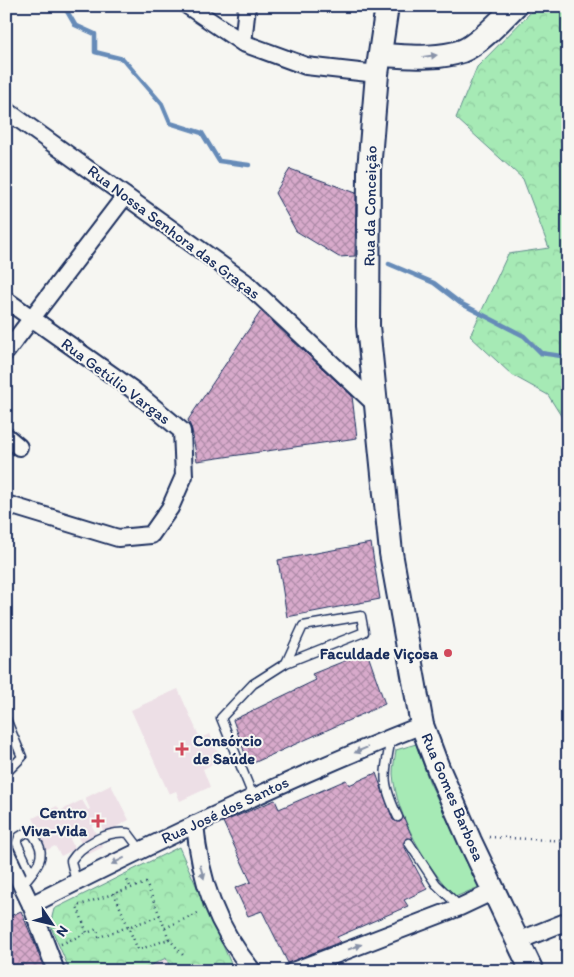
<svg xmlns="http://www.w3.org/2000/svg" width="574" height="977" font-family="Itim,sans-serif">
  <style>
    .built { fill: #eddfe6 }
    .forest { fill: url(#forest-crowns); stroke: #608c8a }
    .garden { fill: #a6eab5; stroke: #608c8a }
    .lines { fill: none; stroke-linecap: round; stroke-linejoin: round }
    .stream { stroke: #668bb8; stroke-width: 4.5 }
    .building { fill: url(#building-cross-hatch); stroke: #1b2f5e }
    .lane-casing { stroke: #1b2f5e; stroke-width: 11 }
    .street-casing { stroke: #1b2f5e; stroke-width: 20 }
    .secondary-casing { stroke: #1b2f5e; stroke-width: 26 }
    .path { stroke: #1b2f5e; stroke-width: 2.5; stroke-dasharray: 1 4; stroke-linecap: butt }
    .lane { stroke: #f6f6f2; stroke-width: 8 }
    .street { stroke: #f6f6f2; stroke-width: 16 }
    .secondary { stroke: #f6f6f2; stroke-width: 22 }
    .oneway { fill: #8892a8 }
    .poi-dot { fill: #d1495b; stroke: #f6f6f2; stroke-width: 2 }
    .labels { text-anchor: middle; dominant-baseline: central; stroke-width: 4; stroke-linejoin: round; paint-order: stroke }
    .street-label { font-size: 16px; fill: #1b2f5e; stroke: #f6f6f2 }
    .poi-label { font-size: 16px; font-weight: bold; fill: #1b2f5e; stroke: #f6f6f2; text-anchor: end }
  </style>
  <defs>
    <pattern id="forest-crowns" width="20" height="18" patternUnits="userSpaceOnUse" patternTransform="scale(1.25)"><rect width="20" height="18" fill="#a6eab5"/><path d="M2 6a3 3 0 1 1 6 0M12 15a3 3 0 1 1 6 0" fill="none" stroke="#8ec99e"/></pattern>
    <pattern id="building-cross-hatch" width="8" height="8" patternUnits="userSpaceOnUse" patternTransform="scale(1.25)"><rect width="8" height="8" fill="#d8aacb"/><path d="M0 0l8 8M0 8l8-8" fill="none" stroke="#ae8ba8"/></pattern>
  </defs>
  <rect width="100%" height="100%" fill="#f6f6f2"/>
  <filter id="ink" filterUnits="userSpaceOnUse"><feTurbulence type="fractalNoise" baseFrequency=".02" numOctaves="2"/><feDisplacementMap in="SourceGraphic" scale="10" xChannelSelector="R" yChannelSelector="G"/><feConvolveMatrix kernelMatrix="1 2 1 2 8 2 1 2 1" color-interpolation-filters="sRGB"/></filter>
  <g filter="url(#ink)">
    <g class="built">
      <polygon points="178,689 200,738 210,734 221,760 203,769 210,787 180,801 176,791 169,794 131,710"/>
      <polygon points="111,785 129,820 105,833 99,823 92,826 103,847 87,855 77,835 70,839 75,849 61,856 55,846 45,851 40,839 49,834 45,827 39,830 33,818 57,806 66,822 68,821 62,810 82,800 88,810 90,809 85,798"/>
      <polygon points="166,958 172,971 139,971"/>
    </g>
    <g class="forest">
      <polygon points="537,6 568,6 568,427 548,395 512,375 470,336 508,254 549,248 523,179 456,118 477,67"/>
      <polygon points="179,847 233,968 231,971 172,971 166,958 139,971 70,971 50,925 54,909"/>
    </g>
    <path class="garden" d="M 416,744 L 429,781 L 479,887 L 455,897 C 427,867 396,816 393,774 C 393,766 395,758 396,750 Z"/>
    <g class="lines">
      <g class="stream">
        <polyline points="64,6 75,25 95,34 95,52 123,59 162,104 170,123 202,133 219,161 249,165"/>
        <polyline points="389,264 434,283 460,303 524,336 541,353 568,357"/>
      </g>
    </g>
    <g class="building">
      <polygon points="290,169 356,193 355,256 339,257 296,231 275,193"/>
      <polygon points="261,311 352,396 357,438 197,461 192,430 188,420"/>
      <polygon points="371,543 380,599 287,617 278,560"/>
      <polygon points="367,652 385,704 249,765 233,720 316,680 312,674"/>
      <polygon points="376,773 393,820 400,822 403,816 413,839 406,838 403,844 427,889 404,900 408,906 337,937 340,942 288,963 262,911 248,916 235,888 251,882 223,822 275,800 279,809 346,780 349,785"/>
      <polygon points="21,911 34,942 45,971 6,971 6,918"/>
    </g>
    <g class="lines">
      <g class="lane-casing">
        <g id="lane">
          <polyline points="6,719 22,757 6,773"/>
          <path d="M 391,738 C 384,776 381,781 398,817"/>
          <polyline points="253,796 221,718 253,684 286,663 364,632 361,616 303,626 286,663"/>
          <polyline points="409,843 436,884 460,907"/>
          <path d="M 76,882 L 71,861 C 81,845 108,830 128,833 L 140,849"/>
          <path d="M 22,885 C 32,872 47,860 38,843 C 35,837 33,833 27,832 L 19,837 L 17,843 L 31,873"/>
        </g>
      </g>
      <g class="street-casing">
        <g id="street">
          <polyline points="188,6 243,43 306,66 377,74"/>
          <polyline points="243,43 247,6"/>
          <polyline points="6,110 245,282 377,406"/>
          <polyline points="6,300 132,389 182,431 184,476 170,508 151,535 118,538 6,504"/>
          <polyline points="6,352 125,196"/>
          <polyline points="6,436 19,447"/>
          <path d="M 195,824 C 200,881 216,926 253,971"/>
          <polyline points="6,853 31,905 56,971"/>
          <path d="M 31,905 C 159,840 288,778 422,725"/>
          <polyline points="518,941 568,921"/>
          <polyline points="293,971 460,907 494,891"/>
        </g>
      </g>
      <g class="secondary-casing">
        <g id="secondary">
          <polyline points="387,6 377,74 369,170 368,326 391,553 422,725 438,768 470,841 532,971"/>
          <path d="M 381,55 C 407,56 436,60 462,51 C 478,45 502,19 515,6"/>
        </g>
      </g>
      <g class="path">
        <polyline points="489,837 568,841"/>
        <polyline points="125,876 131,888"/>
        <path d="M 114,893 L 138,950 L 169,939 C 162,920 154,902 146,883 L 77,906 L 87,933 L 97,929 L 99,937 L 160,916"/>
        <polyline points="165,928 200,912"/>
        <polyline points="169,939 183,955"/>
        <polyline points="61,944 87,933"/>
      </g>
      <use href="#lane" class="lane"/>
      <use href="#street" class="street"/>
      <use href="#secondary" class="secondary"/>
    </g>
    <defs><path id="oneway-solid" d="M-6-.8H1V-3.2L6.5 0L1 3.2V.8H-6Z" transform="scale(1.25)"/></defs>
    <g class="oneway">
      <use href="#oneway-solid" transform="translate(430 56) rotate(-7)"/>
      <use href="#oneway-solid" transform="translate(361 750) rotate(157)"/>
      <use href="#oneway-solid" transform="translate(118 861) rotate(153)"/>
      <use href="#oneway-solid" transform="translate(202 872) rotate(73)"/>
      <use href="#oneway-solid" transform="translate(355 947) rotate(-21)"/>
    </g>
  </g>
  <g class="poi-dot">
    <circle cx="448" cy="653" r="5"/>
    <path d="M179.5 741.5h5v5h5v5h-5v5h-5v-5h-5v-5h5z"/>
    <path d="M95.5 813.5h5v5h5v5h-5v5h-5v-5h-5v-5h5z"/>
  </g>
  <g class="labels">
    <g class="street-label">
      <text transform="translate(370 206) rotate(-89)">Rua da Conceição</text>
      <text transform="translate(174 232) rotate(37)">Rua Nossa Senhora das Graças</text>
      <text transform="translate(116 381) rotate(37)">Rua Getúlio Vargas</text>
      <text transform="translate(453 797) rotate(67)">Rua Gomes Barbosa</text>
      <text transform="translate(225 810) rotate(-25)">Rua José dos Santos</text>
    </g>
    <g class="poi-label">
      <text x="438" y="653">Faculdade Viçosa</text>
      <text x="193" y="740" text-anchor="start">Consórcio<tspan x="193" dy="18">de Saúde</tspan></text>
      <text x="87" y="812">Centro<tspan x="87" dy="18">Viva-Vida</tspan></text>
    </g>
  </g>
  <rect width="574" height="977" fill="none" stroke="#f6f6f2" stroke-width="25"/>
  <rect x="12" y="12" width="549" height="952" fill="none" stroke="#1b2f5e" stroke-width="2" filter="url(#ink)"/>
  <g transform="translate(52 924) rotate(125)" stroke="#f6f6f2" stroke-width="4" paint-order="stroke">
  <path d="M0-4L9 19L0 12L-9 19Z" fill="#1b2f5e"/>
  <text y="-8" font-size="14" font-weight="bold" text-anchor="middle" fill="#1b2f5e">N</text>
  </g>
</svg>
